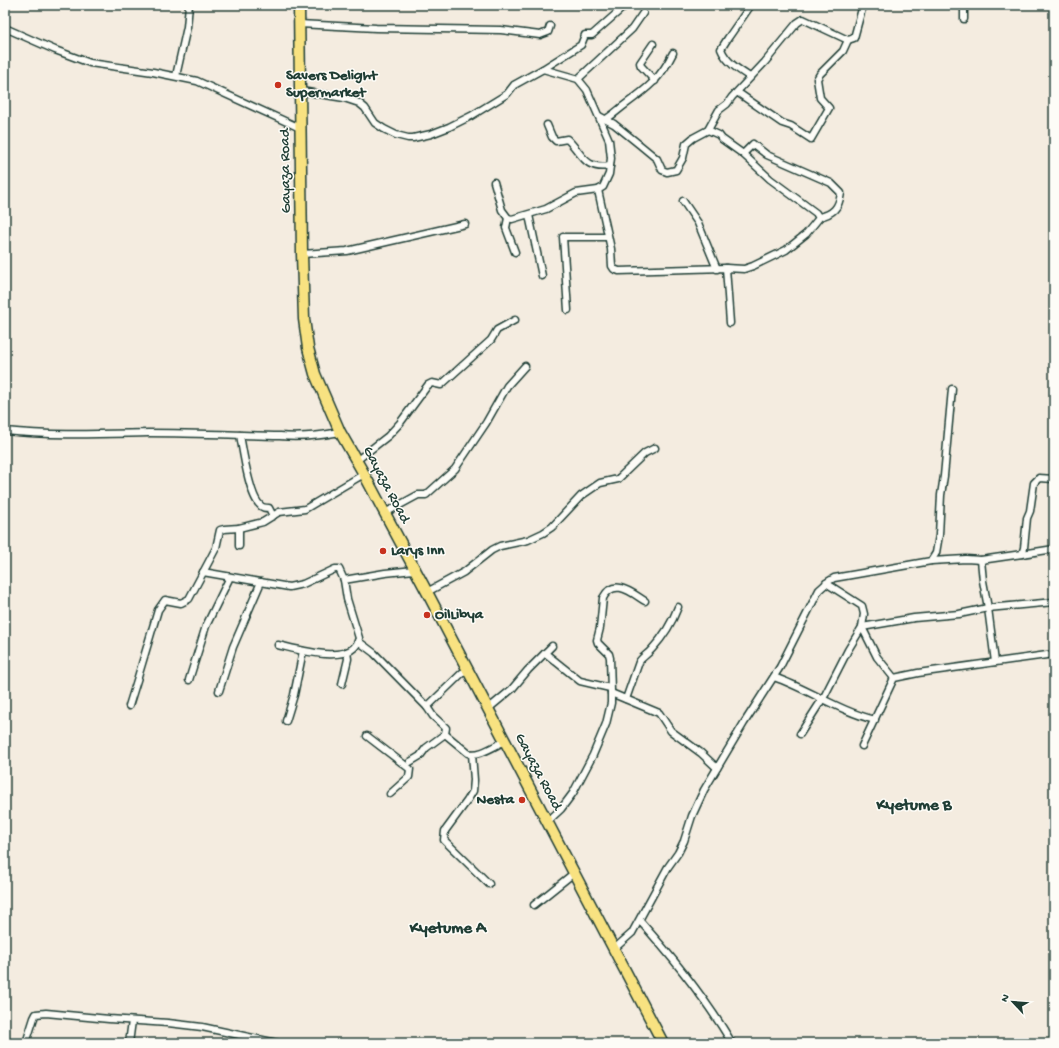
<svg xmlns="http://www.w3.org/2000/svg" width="1059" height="1048" font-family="'Gochi Hand',sans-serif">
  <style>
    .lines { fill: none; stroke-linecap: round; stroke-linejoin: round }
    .street-casing { stroke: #1f3d34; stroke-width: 9 }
    .primary-casing { stroke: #1f3d34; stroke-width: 13 }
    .street { stroke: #fdfcf7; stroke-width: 6 }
    .primary { stroke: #f8e281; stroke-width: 10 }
    .poi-dot { fill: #c8321e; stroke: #fdfcf7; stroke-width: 1.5 }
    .labels { text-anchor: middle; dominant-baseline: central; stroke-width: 3; stroke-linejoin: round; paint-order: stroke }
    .poi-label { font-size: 15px; font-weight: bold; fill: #1f3d34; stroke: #fdfcf7; text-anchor: start }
    .street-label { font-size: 15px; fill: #1f3d34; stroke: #fdfcf7 }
    .quarter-label { font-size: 17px; font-weight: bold; fill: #1f3d34; stroke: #fdfcf7 }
  </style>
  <rect width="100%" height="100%" fill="#f4ece0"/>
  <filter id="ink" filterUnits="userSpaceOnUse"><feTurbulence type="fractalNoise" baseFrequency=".025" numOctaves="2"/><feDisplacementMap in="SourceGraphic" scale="8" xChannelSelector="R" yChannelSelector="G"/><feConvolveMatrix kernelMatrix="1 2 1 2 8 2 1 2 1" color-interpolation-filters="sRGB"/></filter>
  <g filter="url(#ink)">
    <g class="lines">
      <g class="street-casing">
        <g id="street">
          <polyline points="964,5 964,19"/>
          <polyline points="299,24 376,28 501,30 540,35 548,32 550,26"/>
          <polyline points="5,28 55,50 90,63 153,72 197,81 300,128"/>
          <polyline points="848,40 854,38 863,5"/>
          <polyline points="653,44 640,63 641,66 655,81"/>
          <polyline points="176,76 187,27 189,5"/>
          <path d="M 750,77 C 739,70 726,62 721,49 L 728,38 L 751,5"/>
          <polyline points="578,79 632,29 643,13"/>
          <polyline points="301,91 344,98 359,103 365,108 375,123 384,129 396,135 408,138 413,138 431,134 449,127 471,116 507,94 514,85 543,69 581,45 585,35 592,35 626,5"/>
          <polyline points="599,116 614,124 640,145 657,159 662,170 667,172 676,170 683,158 686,144 693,138 708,130 719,110 727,104 732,97 765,62 797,23 803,19 848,40 843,51 820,74 817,79 820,98 829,108 811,139 791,126 782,123 737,92"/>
          <path d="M 606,119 C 613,115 619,109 626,104 C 648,88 661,78 673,53"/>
          <path d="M 547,125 L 552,137 L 556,141 L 567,139 C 583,154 584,170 610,166"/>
          <path d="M 743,154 L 753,144 L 767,155 L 831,183 L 841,193 C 839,208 833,214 819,217"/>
          <polyline points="494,182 502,210 508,218 512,219 546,209 576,193 598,190 603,187 609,174 611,158 609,140 587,90 578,79 543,69"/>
          <polyline points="598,190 611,249 612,266 614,269 619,271 726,268 744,269 753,266 786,250 806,234 819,218 816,213 770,179 743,154 722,139 719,135 708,130"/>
          <polyline points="683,201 698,223 717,269"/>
          <polyline points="529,215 542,276"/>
          <polyline points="508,218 506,228 515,252"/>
          <polyline points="302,254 347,251 465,224"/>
          <polyline points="726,268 730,323"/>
          <polyline points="568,310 563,237 608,237"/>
          <path d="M 5,431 C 53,436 100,434 148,433 C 192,433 236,435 280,436 C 301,438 319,436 340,432"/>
          <path d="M 240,435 C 243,451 249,495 260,505 C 262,508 265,508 269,508 L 273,516"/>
          <polyline points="356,461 388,436 400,423 428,385 432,383 441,385 491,340 497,330 515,320"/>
          <polyline points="385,513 418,495 426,495 455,469 486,423 507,386 525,366"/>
          <polyline points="239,528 239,546"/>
          <polyline points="1022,554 1054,549"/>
          <polyline points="981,560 983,581 988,608 995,662"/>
          <polyline points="931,561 966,559 981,560 1022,554 1024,548 1027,518 1030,511 1034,483 1039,478 1054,479"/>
          <path d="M 203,572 L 289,587 L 303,584 L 335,569 L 339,569 L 344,580 L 347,599 L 359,638 C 354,667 296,649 278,645"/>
          <polyline points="344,580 385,573 414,570"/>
          <polyline points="826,583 862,606 864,614 862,627 877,657 894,678"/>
          <polyline points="427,592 464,572 492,550 500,546 528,540 543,533 552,527 581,496 600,483 618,479 645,453 655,448"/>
          <path d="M 358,641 L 374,653 L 427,707 L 433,716 L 446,728 L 445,734 L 468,753 C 479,757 494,746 505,741"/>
          <polyline points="545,653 580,681 610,688"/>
          <path d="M 774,677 C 808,689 839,711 875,720"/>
          <polyline points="189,680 206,626 230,577"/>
          <polyline points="342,684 348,659 347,652"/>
          <polyline points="219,691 233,647 261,582"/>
          <polyline points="611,693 659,713 671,731 701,753 717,768"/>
          <path d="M 626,699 L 639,662 C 642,657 648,654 652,649 C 664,636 672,623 678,607"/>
          <polyline points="129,706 138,677 158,610 165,600 181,603 189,599 216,548 220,530 224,529 239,528 263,522 279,512 305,509 364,474"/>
          <polyline points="427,707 462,673"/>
          <polyline points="488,709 512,689 528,670 552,646"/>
          <polyline points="286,721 294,695 303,651"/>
          <polyline points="800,734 825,695 848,650 862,627 914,618 959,614 988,608 1054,602"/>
          <polyline points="367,736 410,769 409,777 390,794"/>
          <polyline points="862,746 894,678 918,673 1054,654"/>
          <polyline points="472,754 474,780 473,791 467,801 445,831 444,840 489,884"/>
          <polyline points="410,762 420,756 426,748 445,734"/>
          <path d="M 547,822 L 561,809 L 573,793 L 593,755 L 606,724 L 611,703 L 611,691 L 610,658 L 609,654 L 598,643 L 597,640 L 600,628 L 603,598 C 614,577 632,593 645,601"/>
          <polyline points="534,905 574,873"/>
          <path d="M 640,921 C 674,959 706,999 732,1043"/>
          <polyline points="614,949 632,933 668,867 678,853 684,841 692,816 704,790 744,723 780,667 819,590 829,581 834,578 931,561 936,553 939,535 941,495 944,476 952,389"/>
          <polyline points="26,1043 34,1018 36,1014 46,1013 109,1019 168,1023 202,1027 277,1043"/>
          <polyline points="129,1043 132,1021"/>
        </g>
      </g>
      <g class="primary-casing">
        <polyline id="primary" points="299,5 302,254 304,319 308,348 315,374 340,432 364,474 427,592 663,1043"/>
      </g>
      <use href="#street" class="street"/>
      <use href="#primary" class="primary"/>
    </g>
  </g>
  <g class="poi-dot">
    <circle cx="278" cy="85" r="4"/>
    <circle cx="383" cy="551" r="4"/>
    <circle cx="427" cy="615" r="4"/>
    <circle cx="522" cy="800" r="4"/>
  </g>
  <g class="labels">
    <g class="poi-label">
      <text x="286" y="76">Savers Delight<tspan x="286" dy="17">Supermarket</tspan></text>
      <text x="391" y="551">Larys Inn</text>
      <text x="435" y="615">OilLibya</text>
      <text x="514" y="800" text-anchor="end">Nesta</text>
    </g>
    <g class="street-label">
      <text transform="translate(286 171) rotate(-91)">Gayaza Road</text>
      <text transform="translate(386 485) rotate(62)">Gayaza Road</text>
      <text transform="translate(538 772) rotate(62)">Gayaza Road</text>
    </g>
    <g class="quarter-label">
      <text x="914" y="806">Kyetume B</text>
      <text x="448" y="929">Kyetume A</text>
    </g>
  </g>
  <rect width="1059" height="1048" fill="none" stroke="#fdfcf7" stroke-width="20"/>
  <rect x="10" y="10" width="1039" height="1028" fill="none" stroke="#1f3d34" stroke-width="1.5" filter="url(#ink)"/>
  <g transform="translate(1013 1002) rotate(296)" stroke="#fdfcf7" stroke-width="3" paint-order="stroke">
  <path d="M0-3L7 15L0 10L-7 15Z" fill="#1f3d34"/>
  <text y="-6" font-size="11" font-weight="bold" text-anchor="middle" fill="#1f3d34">N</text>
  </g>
</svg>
